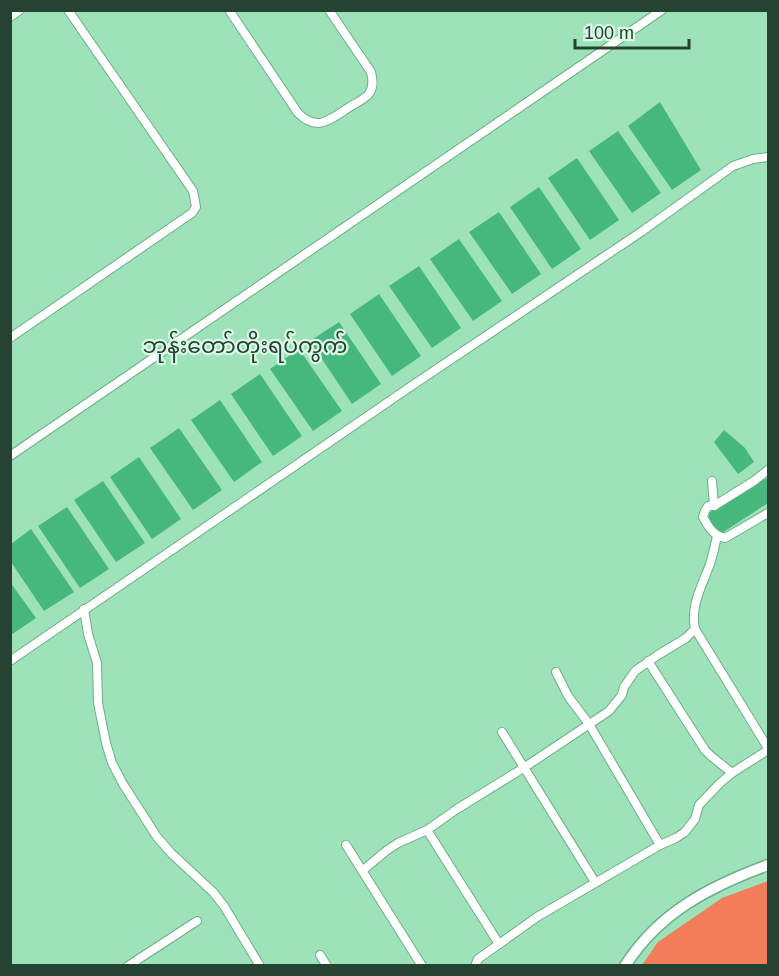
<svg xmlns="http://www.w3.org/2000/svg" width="779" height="976" font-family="Helvetica,'Noto Sans Myanmar',sans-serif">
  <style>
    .green { fill: #f27d59 }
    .water { fill: #46b87e }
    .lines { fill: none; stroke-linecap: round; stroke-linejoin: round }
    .minor-casing { stroke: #6caf88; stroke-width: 10 }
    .tertiary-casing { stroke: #6caf88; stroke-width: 13 }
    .minor { stroke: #fff; stroke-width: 8 }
    .tertiary { stroke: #fff; stroke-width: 10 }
    .labels { text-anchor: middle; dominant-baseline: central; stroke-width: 4.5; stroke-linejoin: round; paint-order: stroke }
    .quarter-label { font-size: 22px; fill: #264232; stroke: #d9fae5 }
  </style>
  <rect width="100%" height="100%" fill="#9ee2b9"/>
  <polygon class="green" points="768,881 768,965 642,965 658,942 722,898"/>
  <g class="water">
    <polygon points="660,102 701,170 672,190 628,126"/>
    <polygon points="618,131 661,193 632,213 589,151"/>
    <polygon points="577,158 619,220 590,240 548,178"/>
    <polygon points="539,187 581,249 552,269 510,207"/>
    <polygon points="499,212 541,274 512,294 469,232"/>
    <polygon points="459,239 502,301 473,321 430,259"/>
    <polygon points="419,266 461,328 432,348 389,286"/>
    <polygon points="379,294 421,356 392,376 350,314"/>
    <polygon points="339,322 381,384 352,404 310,341"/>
    <polygon points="299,349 342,411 313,431 270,369"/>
    <polygon points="260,374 302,436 273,456 231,394"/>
    <polygon points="220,400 262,462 234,482 191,420"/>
    <polygon points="179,428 222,490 193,510 150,448"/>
    <polygon points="724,430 745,448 754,462 738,474 714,442"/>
    <polygon points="139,457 181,519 152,539 110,477"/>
    <path d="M 765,479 L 768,479 L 768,503 L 722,533 C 714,529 708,523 709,513 Z"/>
    <polygon points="103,481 145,543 116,562 74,500"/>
    <polygon points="67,507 109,569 80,588 38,526"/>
    <polygon points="31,529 74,592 44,611 11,562 11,544"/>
    <polygon points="10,582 36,618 11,635 10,635"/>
  </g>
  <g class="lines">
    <g class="minor-casing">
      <g id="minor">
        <path d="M 229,10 L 298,113 C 317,132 330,120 348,108 C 354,104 363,100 368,95 C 374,88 373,80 371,72 L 329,10"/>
        <polyline points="10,17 20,10"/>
        <polyline points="10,338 192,213 196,207 193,191 68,10"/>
        <polyline points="10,456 662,10"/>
        <path d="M 768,470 L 754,481 L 714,506 L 708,506 L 705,511 L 703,517 C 709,528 713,535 725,538 L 768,513"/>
        <polyline points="712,481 714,506"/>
        <polyline points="84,609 88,634 97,663 98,703 106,743 112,763 123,784 157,837 172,854 213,892 224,906 260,966"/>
        <polyline points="695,629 768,748"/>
        <polyline points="10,661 407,389 641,232 733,166 753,159 768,157"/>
        <polyline points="648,661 705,750 711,756 732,773"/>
        <polyline points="556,672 568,696 589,724 660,845"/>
        <polyline points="502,732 595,882"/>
        <polyline points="346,845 422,966"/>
        <polyline points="362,871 386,851 398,843 427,830"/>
        <path d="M 499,944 L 427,830 L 457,809 L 525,767 L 609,711 L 622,695 L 624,687 L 635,671 L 658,655 L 686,638 L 695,629 C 690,606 702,586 710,564 C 713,555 715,545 717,536"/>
        <polyline points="320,955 327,966"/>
        <polyline points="128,966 197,921"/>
        <polyline points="475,966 478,959 537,917 660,845 676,838 685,832 695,819 699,805 720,783 732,773 768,750"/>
      </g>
    </g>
    <g class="tertiary-casing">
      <path id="tertiary" d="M 625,966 C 659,912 711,886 768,865"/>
    </g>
    <use href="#minor" class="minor"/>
    <use href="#tertiary" class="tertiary"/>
  </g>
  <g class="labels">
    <g class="quarter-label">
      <text x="245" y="345">ဘုန်းတော်တိုးရပ်ကွက်</text>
    </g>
  </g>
  <rect width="779" height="976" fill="none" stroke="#264232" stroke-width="24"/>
  <path d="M575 39v9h114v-9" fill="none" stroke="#264232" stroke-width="3"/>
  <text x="584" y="39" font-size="18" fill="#264232" stroke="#d9fae5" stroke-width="4.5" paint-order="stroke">100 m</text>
</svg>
